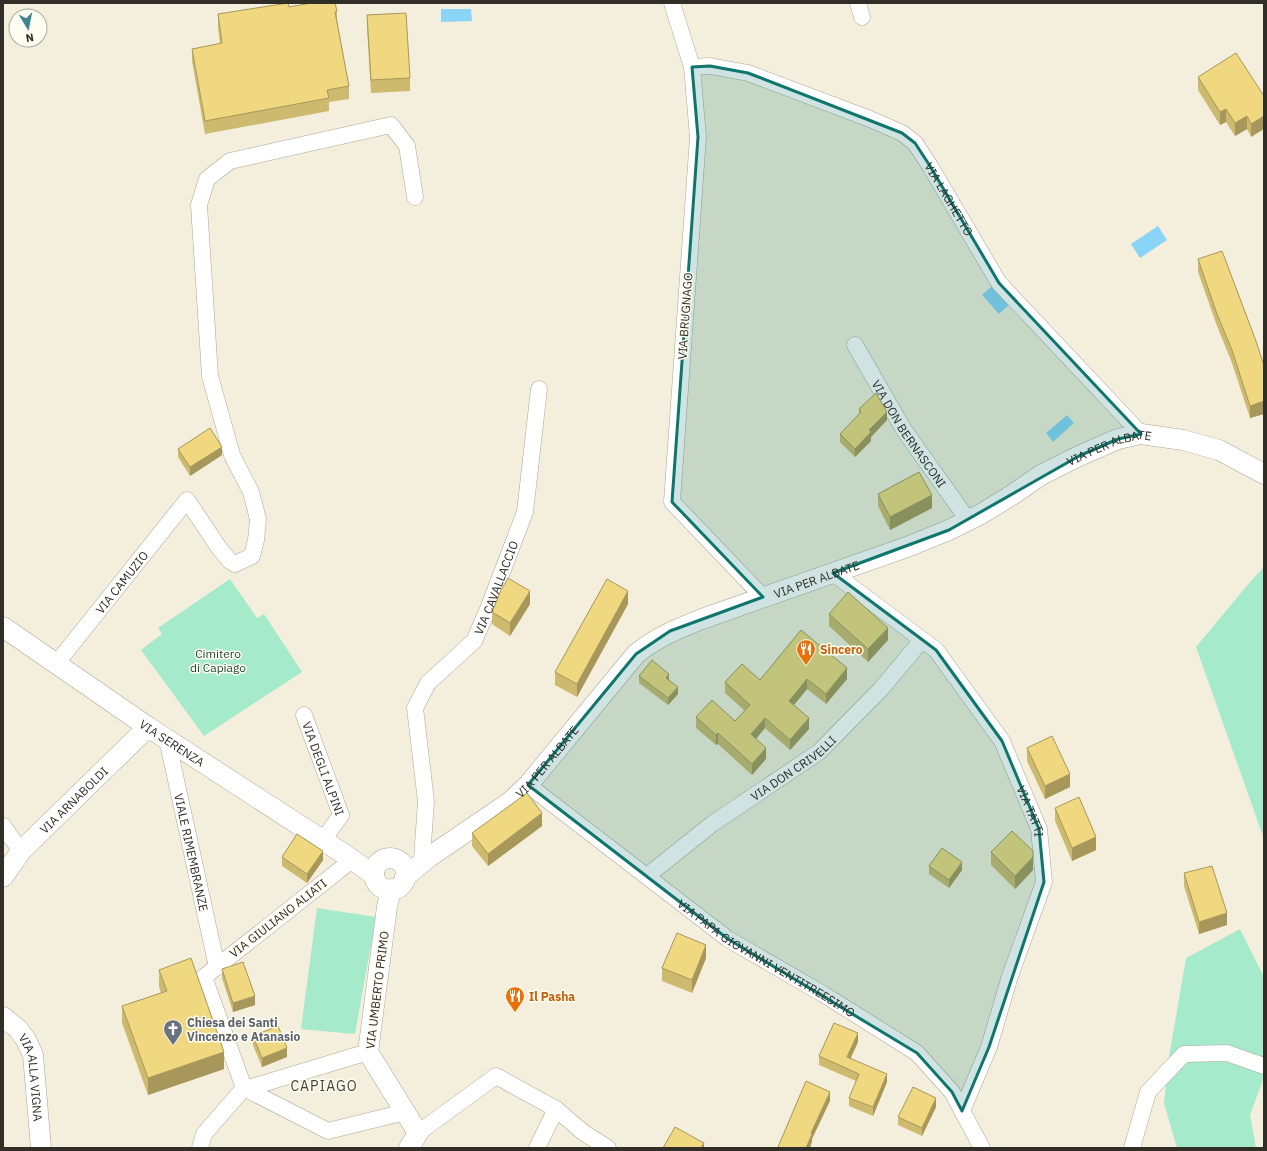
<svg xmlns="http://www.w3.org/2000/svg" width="1267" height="1151" font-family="'IBM Plex Sans',sans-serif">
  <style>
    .green { fill: #a5eaca }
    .water { fill: #89d4f7 }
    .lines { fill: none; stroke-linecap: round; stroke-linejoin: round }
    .minor-casing { stroke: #aba695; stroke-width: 17 }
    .tertiary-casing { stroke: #aba695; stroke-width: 21 }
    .minor { stroke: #fff; stroke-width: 16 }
    .tertiary { stroke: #fff; stroke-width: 20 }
    .wall { fill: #ceba6e }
    .shaded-wall { fill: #a7975a }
    .building { fill: #efd880; stroke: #a7975a }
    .marked { fill: #0f766e; fill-opacity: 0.2; stroke: #0f766e; stroke-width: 3; stroke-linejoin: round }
    .labels { text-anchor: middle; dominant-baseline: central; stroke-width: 3; stroke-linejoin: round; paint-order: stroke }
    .street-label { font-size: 12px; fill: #302e27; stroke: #fffcf1 }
    .food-label { font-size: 12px; font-weight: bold; fill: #c56008; stroke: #fffcf1; text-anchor: start }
    .park-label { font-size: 12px; fill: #1c4735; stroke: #fffcf1 }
    .worship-label { font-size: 12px; font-weight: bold; fill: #5b616d; stroke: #fffcf1; text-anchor: start }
    .quarter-label { font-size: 14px; letter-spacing: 1px; fill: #474334; stroke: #fffcf1 }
  </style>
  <rect width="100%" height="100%" fill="#f4efdd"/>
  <g class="green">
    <polygon points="1264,567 1264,839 1196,647 1250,582"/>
    <polygon points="230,579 257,618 264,614 302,672 204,736 141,650 162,634 158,628"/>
    <polygon points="317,908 376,917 355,1034 301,1029"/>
    <polygon points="1240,929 1264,977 1264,1077 1250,1115 1256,1148 1177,1148 1164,1103 1169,1057 1186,958"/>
  </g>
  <g class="water">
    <polygon points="441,9 471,9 472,21 441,22"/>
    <polygon points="1158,226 1167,240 1140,258 1131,244"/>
    <polygon points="992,286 1009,305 999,314 982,295"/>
    <polygon points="1067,415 1074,423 1053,442 1046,433"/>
  </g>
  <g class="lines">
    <g class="minor-casing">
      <g id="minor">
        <polyline points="672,3 692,67 698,137 672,502 763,597"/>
        <polyline points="858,3 862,17"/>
        <path id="s1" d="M 692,67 L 710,66 L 748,73 L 870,119 L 902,133 L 915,143 L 930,166 L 999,283 L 1141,434"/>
        <path id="s2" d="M 855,345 L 904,430 L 968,520"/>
        <path id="s3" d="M 833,573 L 936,650 L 1002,741 L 1039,829 L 1044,882 L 1010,976 L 989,1047 L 962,1111"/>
        <path id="s4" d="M 56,664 L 187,500 L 219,548 L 230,561 L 235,564 L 252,556 L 256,540 L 258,519 L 251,492 L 232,455 L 210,376 L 199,205 L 207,179 L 230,161 L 391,125 L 407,146 L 415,197"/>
        <path id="s5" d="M 304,715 L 341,815 L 323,840"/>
        <path id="s6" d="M 167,739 L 217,967"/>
        <path id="s7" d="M 528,785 L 728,939 L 823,994 L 917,1053 L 952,1092 L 982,1148"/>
        <polyline points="3,826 21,851"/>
        <path id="s8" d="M 422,859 L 426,801 L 415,708 L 428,683 L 474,641 L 488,609 L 525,512 L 539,389"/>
        <polyline points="352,860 204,977 244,1088 328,1131 405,1112"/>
        <path id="s9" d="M 647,876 L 712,824 L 819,752 L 881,689 L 922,640"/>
        <polyline points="418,1133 496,1076 556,1109 584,1133 608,1148"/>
        <polyline points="200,1148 204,1134 244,1088 255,1086 368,1052"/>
        <polyline points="537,1148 556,1109"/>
        <polyline points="1132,1148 1148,1092 1184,1054 1227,1053 1264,1066"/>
      </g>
    </g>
    <g class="tertiary-casing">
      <g id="tertiary">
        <path id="s10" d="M 3,627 L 148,727 L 344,854 L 374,875"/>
        <circle cx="390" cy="874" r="16"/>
        <path id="s11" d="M 3,877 L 21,851 L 148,727"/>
        <path id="s12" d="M 405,877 L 429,857 L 510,802 L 528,785 L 636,654 C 657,637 677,629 702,619 L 907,547 L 949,530 L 981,514 L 1012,495 L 1041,475 L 1079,456 L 1118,439 L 1141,434 L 1183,440 L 1219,450 L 1264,474"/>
        <polyline points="391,889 387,907 368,1052 418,1133 409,1148"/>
        <path id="s13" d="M 3,1017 L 18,1029 L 26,1040 L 33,1055 L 41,1148"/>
      </g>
    </g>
    <use href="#minor" class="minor"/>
    <use href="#tertiary" class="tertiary"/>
  </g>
  <g class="wall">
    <polygon points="289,7 337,11 337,20 349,86 349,99 329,102 329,111 205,134 192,61 192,49 220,44 218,27 218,14"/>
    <polygon points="367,15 410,78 410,91 371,93 367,28"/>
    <polygon points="1198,77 1264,96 1251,137 1247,129 1235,136 1226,122 1220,125 1198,90"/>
    <polygon points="1198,259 1264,366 1264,414 1250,418 1232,363 1217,326 1198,272"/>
    <polygon points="859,409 887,420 871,437 871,441 855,457 840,442 840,434 859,415"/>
    <polygon points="178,449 222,455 190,476 178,457"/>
    <polygon points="878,494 932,508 890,530 878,506"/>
    <polygon points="530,604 510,636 492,624 492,612"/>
    <polygon points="628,604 577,697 555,685 555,672"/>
    <polygon points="829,614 888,640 868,662 829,626"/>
    <polygon points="801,630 847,679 826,704 807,689 794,705 809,729 790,750 765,728 756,739 766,759 752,775 718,744 716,745 696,728 696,717 735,721 745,711 725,693 725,682 760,680"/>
    <polygon points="639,676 669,680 678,694 668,705 639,683"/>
    <polygon points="1027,748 1070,787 1045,799 1027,761"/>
    <polygon points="1055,808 1096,850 1072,861 1055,821"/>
    <polygon points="542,826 488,866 472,846 472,833"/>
    <polygon points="991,852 1033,870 1015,889 991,865"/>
    <polygon points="282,857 323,860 307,883 282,866"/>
    <polygon points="929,866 962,870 949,888 929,874"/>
    <polygon points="1184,873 1227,925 1199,934 1184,886"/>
    <polygon points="706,958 692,993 662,981 662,968"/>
    <polygon points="222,969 255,1005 233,1012 222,978"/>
    <polygon points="159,970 224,1069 148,1095 122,1023 122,1006 161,993 159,987"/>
    <polygon points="253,1036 287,1057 262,1067 253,1045"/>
    <polygon points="858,1042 851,1058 887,1082 873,1116 849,1106 849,1098 856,1081 819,1065 819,1056"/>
    <polygon points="936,1107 922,1136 898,1125 898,1117"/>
  </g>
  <g class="shaded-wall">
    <polygon points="1226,109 1226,122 1220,125 1220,112"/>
    <polygon points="1247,116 1247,129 1235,136 1235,123"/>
    <polygon points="1264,116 1264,129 1251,137 1251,124"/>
    <polygon points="1264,401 1264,414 1250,418 1250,406"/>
    <polygon points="887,412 887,420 871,437 871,441 855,457 855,449 869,430"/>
    <polygon points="222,447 222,455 190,476 190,467"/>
    <polygon points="932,495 932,508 890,530 890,517"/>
    <polygon points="530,591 530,604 510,636 510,623"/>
    <polygon points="628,591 628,604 577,697 577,684"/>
    <polygon points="888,628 888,640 868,662 868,649"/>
    <polygon points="847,668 847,679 826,704 826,694"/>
    <polygon points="669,674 669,681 666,678"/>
    <polygon points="807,679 807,689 789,711 789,701"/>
    <polygon points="678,687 678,694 668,705 668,698"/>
    <polygon points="765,718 765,728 751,744 751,734"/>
    <polygon points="809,718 809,729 790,750 790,740"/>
    <polygon points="718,733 718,744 716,745 716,735"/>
    <polygon points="766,748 766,759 752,775 752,764"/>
    <polygon points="1070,774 1070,787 1045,799 1045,786"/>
    <polygon points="542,813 542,826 488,866 488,854"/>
    <polygon points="1096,837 1096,850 1072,861 1072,848"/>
    <polygon points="323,851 323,860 307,883 307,874"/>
    <polygon points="1033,857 1033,870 1015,889 1015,876"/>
    <polygon points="962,862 962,870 949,888 949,880"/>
    <polygon points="1227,913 1227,925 1199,934 1199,922"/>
    <polygon points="706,945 706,958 692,993 692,980"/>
    <polygon points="255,996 255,1005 233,1012 233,1003"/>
    <polygon points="858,1033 858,1042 847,1065 847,1057"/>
    <polygon points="287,1048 287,1057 262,1067 262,1058"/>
    <polygon points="224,1052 224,1069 148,1095 148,1078"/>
    <polygon points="887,1074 887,1082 873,1116 873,1107"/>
    <polygon points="830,1092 830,1101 812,1139 812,1142 810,1148 806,1148 811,1133"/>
    <polygon points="936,1098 936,1107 922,1136 922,1128"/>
    <polygon points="704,1143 704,1148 701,1148"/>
  </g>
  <g class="building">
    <polygon points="288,3 289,7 311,3 335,3 337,11 335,12 349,86 327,90 329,98 205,121 192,49 222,43 218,14"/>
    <polygon points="406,13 410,78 371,80 367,15"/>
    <polygon points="1236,53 1264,96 1264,116 1251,124 1247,116 1235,123 1226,109 1220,112 1198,77"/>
    <polygon points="1222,251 1256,341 1264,366 1264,401 1250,406 1232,350 1217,314 1198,259"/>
    <polygon points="876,393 887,412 869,430 871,432 855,449 840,434 861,412 859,409"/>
    <polygon points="210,428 222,447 190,467 178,449"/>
    <polygon points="919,472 932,495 890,517 878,494"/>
    <polygon points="508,578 530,591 510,623 492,612 501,590"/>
    <polygon points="607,579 628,591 577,684 555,672"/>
    <polygon points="848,592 888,628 868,649 829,614"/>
    <polygon points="801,630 847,668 826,694 807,679 789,701 809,718 790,740 765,718 751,734 766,748 752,764 718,733 716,735 696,717 712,700 735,721 750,705 725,682 742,664 760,680"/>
    <polygon points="652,660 669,674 666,678 678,687 668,698 639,676"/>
    <polygon points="1052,736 1070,774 1045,786 1027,748"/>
    <polygon points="527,793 542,813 488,854 472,833"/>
    <polygon points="1079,797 1096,837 1072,848 1055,808"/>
    <polygon points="1012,831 1033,851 1033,857 1015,876 991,852"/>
    <polygon points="297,834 323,851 307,874 282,857"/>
    <polygon points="942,848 962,862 949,880 929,866"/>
    <polygon points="1212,866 1227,913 1199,922 1184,873"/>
    <polygon points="677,933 706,945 692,980 662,968"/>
    <polygon points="191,958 224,1052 148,1078 122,1006 167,991 159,970"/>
    <polygon points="243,962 255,996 233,1003 222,969"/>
    <polygon points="834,1023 858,1033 847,1057 887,1074 873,1107 849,1098 859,1074 819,1056"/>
    <polygon points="278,1026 287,1048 262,1058 253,1036"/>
    <polygon points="806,1081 830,1092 811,1133 812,1134 806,1148 781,1148 778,1147"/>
    <polygon points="913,1087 936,1098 922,1128 898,1117"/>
    <polygon points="675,1127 704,1143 701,1148 663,1148"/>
  </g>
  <path class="marked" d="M 710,66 L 748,73 L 902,133 L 915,143 L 930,166 L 999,283 L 1141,434 L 1118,439 L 1079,456 L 949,530 L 833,573 L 936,650 L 1002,741 L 1039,829 L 1044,882 L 989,1047 L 962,1111 L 952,1092 L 917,1053 L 728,939 L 528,785 L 636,654 L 670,631 L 763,597 L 672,502 L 698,137 L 692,67 Z"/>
  <defs>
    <g id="restaurant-pin" transform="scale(1)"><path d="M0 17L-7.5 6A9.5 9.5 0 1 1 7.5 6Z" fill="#e8710a" stroke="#fffcf1"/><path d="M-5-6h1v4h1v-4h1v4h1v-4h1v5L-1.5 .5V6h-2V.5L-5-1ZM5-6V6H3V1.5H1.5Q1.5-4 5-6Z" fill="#fff"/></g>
    <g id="church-pin" transform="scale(1)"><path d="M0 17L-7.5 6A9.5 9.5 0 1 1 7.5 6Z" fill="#6b7280" stroke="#fffcf1"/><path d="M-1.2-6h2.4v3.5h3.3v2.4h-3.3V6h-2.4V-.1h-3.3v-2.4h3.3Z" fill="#fff"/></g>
  </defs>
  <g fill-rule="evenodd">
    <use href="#restaurant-pin" x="806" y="649"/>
    <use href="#restaurant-pin" x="515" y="996"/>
    <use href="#church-pin" x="173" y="1029"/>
  </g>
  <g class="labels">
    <g class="street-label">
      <text stroke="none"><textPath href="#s1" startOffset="304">VIA LAGHETTO</textPath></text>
      <text transform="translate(685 316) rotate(-86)">VIA BRUGNAGO</text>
      <text stroke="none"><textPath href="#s2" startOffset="104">VIA DON BERNASCONI</textPath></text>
      <text stroke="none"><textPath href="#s12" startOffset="843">VIA PER ALBATE</textPath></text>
      <text stroke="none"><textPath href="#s12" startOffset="520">VIA PER ALBATE</textPath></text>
      <text stroke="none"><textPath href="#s4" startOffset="105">VIA CAMUZIO</textPath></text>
      <text stroke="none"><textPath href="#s8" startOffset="300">VIA CAVALLACCIO</textPath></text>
      <text stroke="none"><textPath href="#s10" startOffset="205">VIA SERENZA</textPath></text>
      <text stroke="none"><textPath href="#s12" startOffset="184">VIA PER ALBATE</textPath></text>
      <text stroke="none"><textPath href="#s9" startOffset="182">VIA DON CRIVELLI</textPath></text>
      <text stroke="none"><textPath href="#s5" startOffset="57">VIA DEGLI ALPINI</textPath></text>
      <text stroke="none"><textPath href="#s11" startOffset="105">VIA ARNABOLDI</textPath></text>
      <text stroke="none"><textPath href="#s3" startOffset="317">VIA TATTI</textPath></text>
      <text stroke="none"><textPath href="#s6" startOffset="116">VIALE RIMEMBRANZE</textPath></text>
      <text transform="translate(278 918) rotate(-38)">VIA GIULIANO ALIATI</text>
      <text stroke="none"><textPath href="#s7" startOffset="295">VIA PAPA GIOVANNI VENTITREESIMO</textPath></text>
      <text transform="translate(377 990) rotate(-83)">VIA UMBERTO PRIMO</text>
      <text stroke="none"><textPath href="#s13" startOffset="71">VIA ALLA VIGNA</textPath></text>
    </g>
    <g class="food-label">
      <text x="820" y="649">Sincero</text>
      <text x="529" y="996">Il Pasha</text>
    </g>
    <g class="park-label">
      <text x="218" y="653">Cimitero<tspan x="218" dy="14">di Capiago</tspan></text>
    </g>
    <g class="worship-label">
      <text x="187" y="1022">Chiesa dei Santi<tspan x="187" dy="14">Vincenzo e Atanasio</tspan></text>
    </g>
    <g class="quarter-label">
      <text x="324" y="1086">CAPIAGO</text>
    </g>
  </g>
  <rect width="1267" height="1151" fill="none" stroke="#302e27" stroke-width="8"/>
  <g transform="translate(28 28) rotate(170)"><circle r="19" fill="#fffcf1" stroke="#acaaa0"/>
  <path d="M0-3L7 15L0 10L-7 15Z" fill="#3f858f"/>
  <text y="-6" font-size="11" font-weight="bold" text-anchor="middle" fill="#302e27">N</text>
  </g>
</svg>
